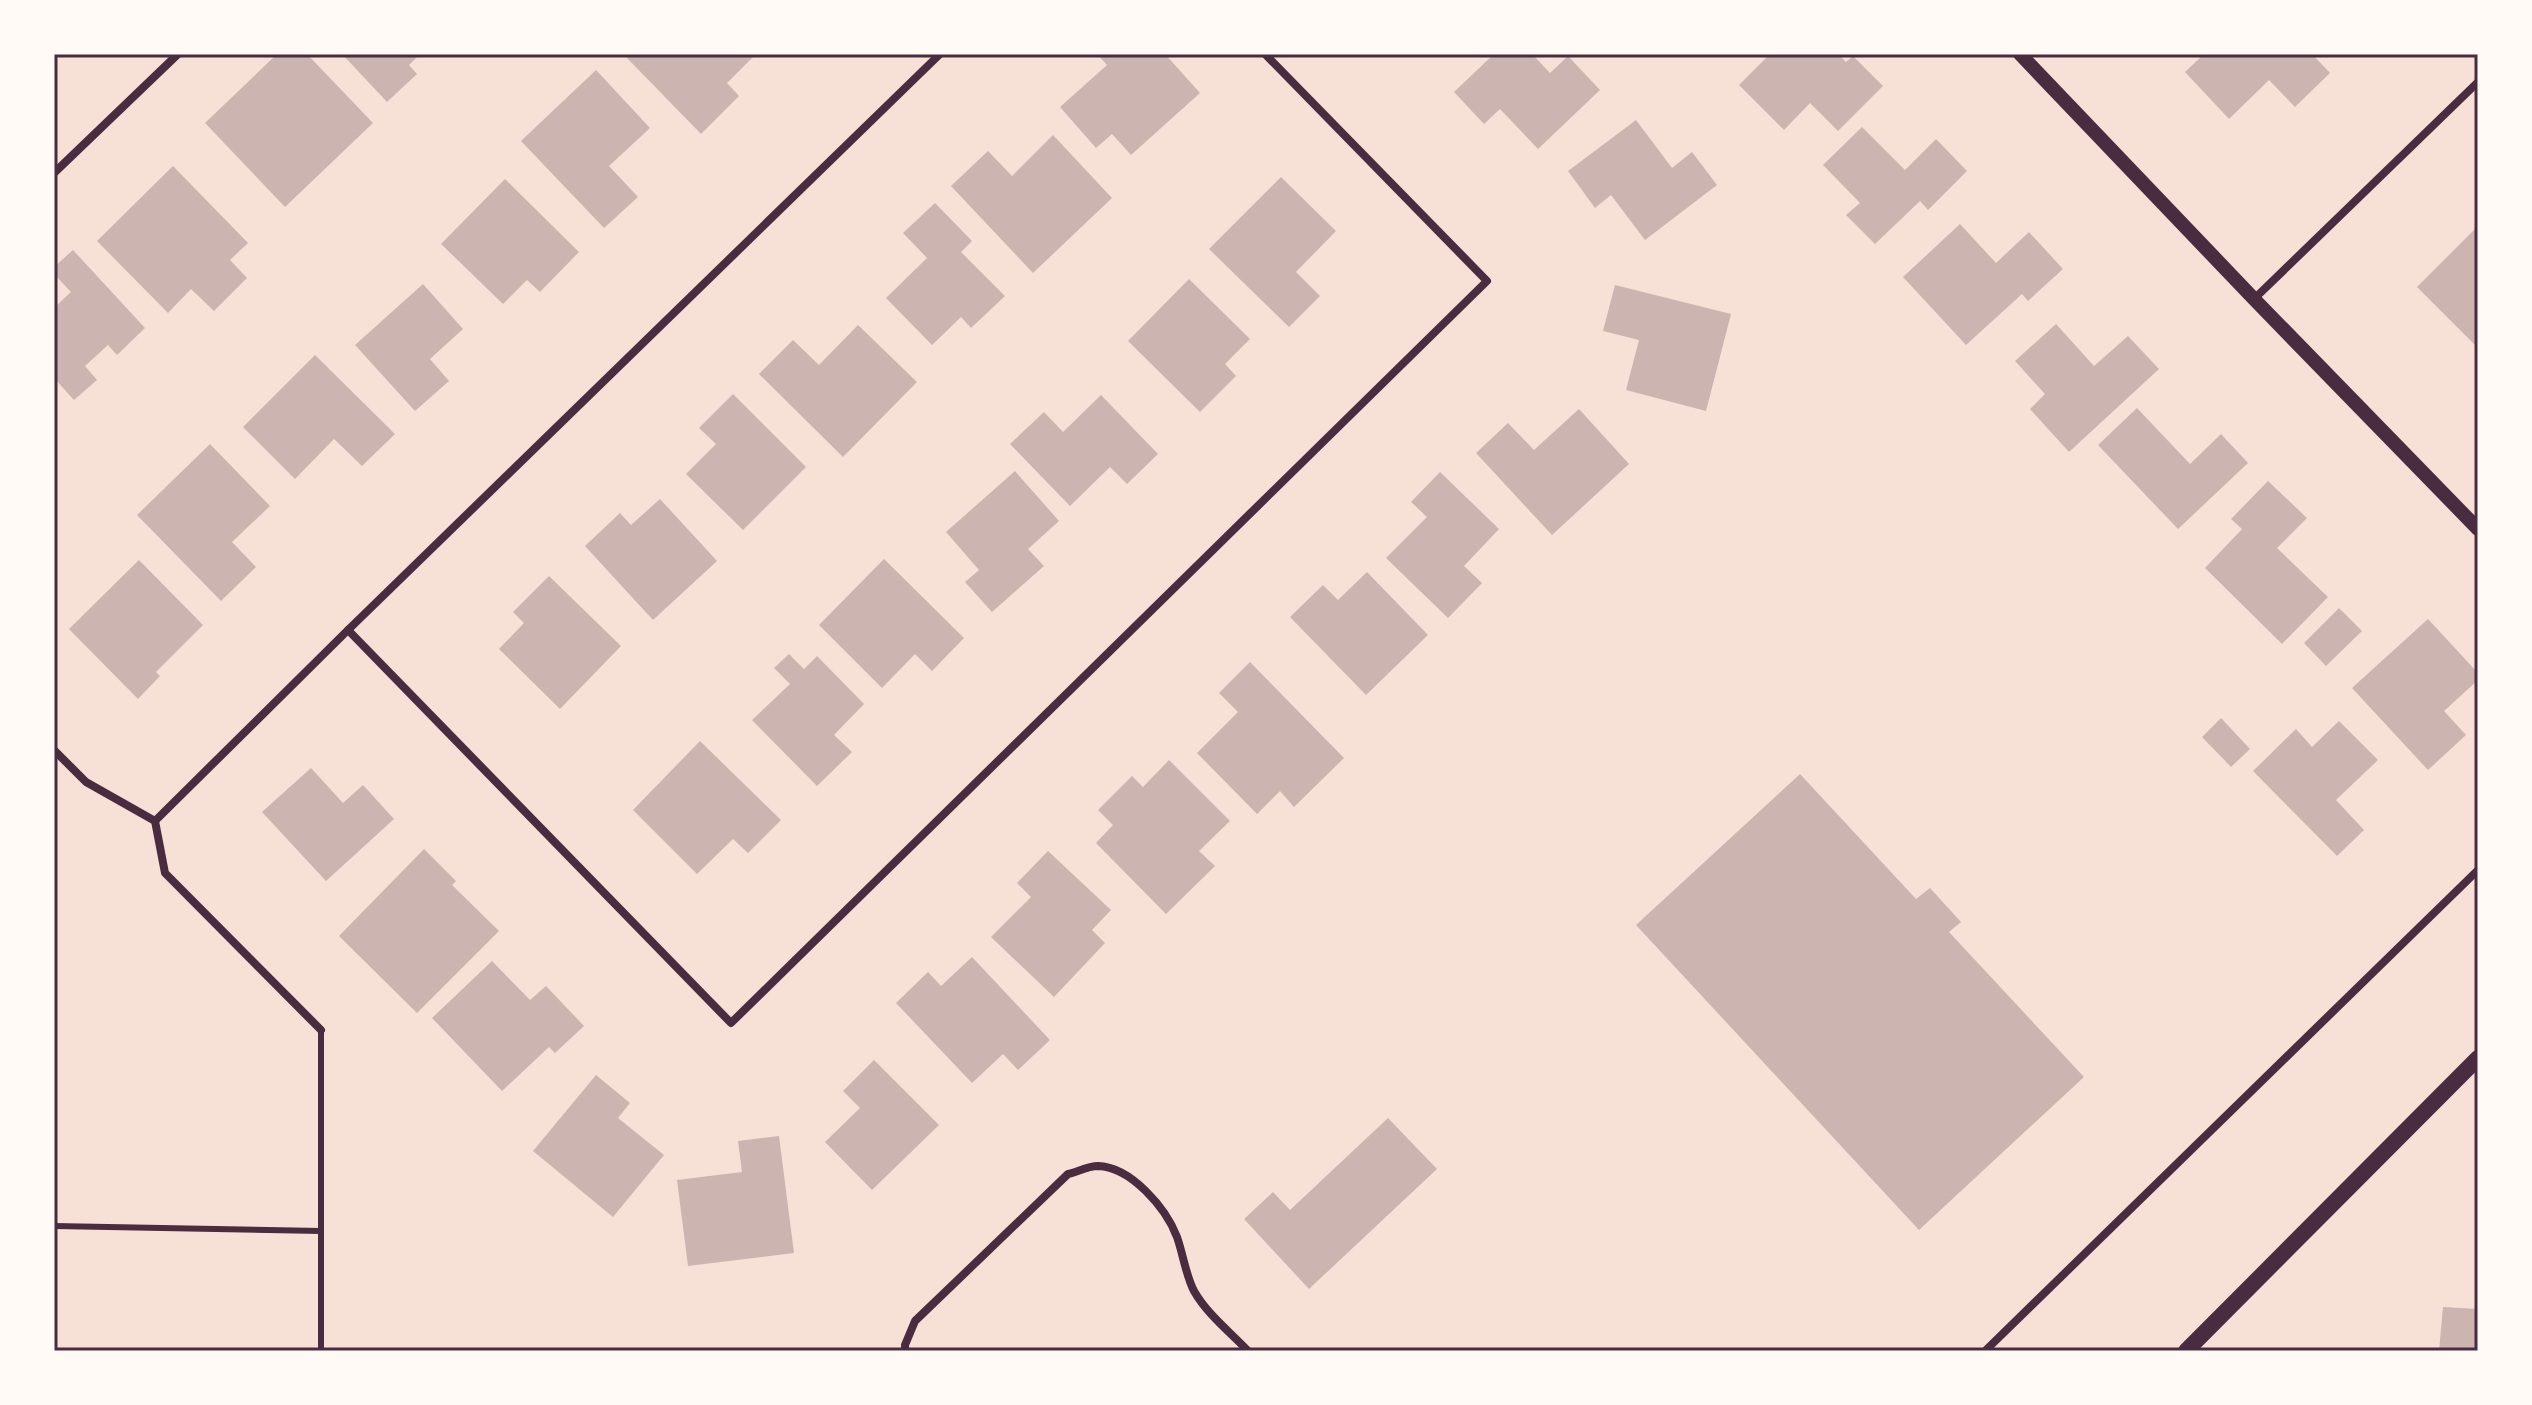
<svg xmlns="http://www.w3.org/2000/svg" width="2532" height="1405" font-family="'DM Sans',sans-serif">
  <style>
    .building { fill: #ccb4b1 }
    .lines { fill: none; stroke-linecap: round; stroke-linejoin: round }
    .service { stroke: #4a2c40; stroke-width: 6 }
    .minor { stroke: #4a2c40; stroke-width: 8 }
    .tertiary { stroke: #4a2c40; stroke-width: 14 }
    .secondary { stroke: #4a2c40; stroke-width: 16 }
    .neatline { fill: none; stroke: #4a2c40; stroke-width: 3 }
  </style>
  <rect width="100%" height="100%" fill="#f7e1d7"/>
  <g class="building">
    <polygon points="277,54 307,54 373,123 285,207 205,123"/>
    <polygon points="342,54 420,54 409,65 417,74 387,102"/>
    <polygon points="631,54 756,54 727,83 739,96 701,134 627,58"/>
    <polygon points="1097,54 1165,54 1200,93 1131,155 1112,134 1096,148 1060,107 1107,65"/>
    <polygon points="1494,54 1532,54 1550,73 1568,56 1600,90 1538,149 1500,109 1484,124 1454,92"/>
    <polygon points="1770,54 1838,54 1846,62 1853,56 1883,86 1838,131 1810,103 1784,130 1739,85"/>
    <polygon points="2204,54 2312,54 2330,73 2295,107 2269,80 2229,119 2185,72"/>
    <polygon points="596,70 650,128 609,166 638,197 604,228 521,141"/>
    <polygon points="1636,120 1672,168 1692,152 1717,185 1645,240 1611,195 1595,208 1568,171"/>
    <polygon points="1862,127 1905,170 1936,139 1967,171 1928,210 1920,201 1875,244 1846,215 1860,203 1823,165"/>
    <polygon points="1053,135 1112,198 1033,273 951,186 988,151 1012,176"/>
    <polygon points="173,166 248,243 230,260 247,278 214,311 191,289 168,313 97,241"/>
    <polygon points="1281,177 1336,231 1296,272 1320,296 1289,327 1209,249"/>
    <polygon points="505,179 579,252 540,292 527,280 503,304 441,244"/>
    <polygon points="935,203 972,241 961,252 1005,296 971,328 961,317 932,345 886,298 927,258 903,233"/>
    <polygon points="1960,224 1996,263 2029,232 2063,269 2028,301 2022,294 1966,345 1903,277"/>
    <polygon points="2478,226 2478,348 2417,287"/>
    <polygon points="73,250 145,328 117,355 108,345 85,366 97,380 74,400 54,378 54,308 71,292 54,274 54,267"/>
    <polygon points="1189,279 1250,339 1225,364 1236,376 1200,412 1128,341"/>
    <polygon points="423,284 463,329 430,359 449,381 415,411 355,345"/>
    <polygon points="1615,285 1731,314 1706,411 1626,390 1639,340 1603,331"/>
    <polygon points="2056,324 2094,366 2128,336 2159,369 2069,452 2030,409 2045,394 2015,361"/>
    <polygon points="858,325 917,382 843,457 759,374 793,340 819,365"/>
    <polygon points="315,355 395,434 362,466 334,439 295,479 243,427"/>
    <polygon points="733,394 806,467 743,530 686,474 716,444 699,428"/>
    <polygon points="1101,395 1158,454 1127,484 1110,467 1070,506 1010,444 1044,412 1063,432"/>
    <polygon points="2137,408 2190,464 2221,434 2248,463 2178,529 2098,445"/>
    <polygon points="1579,409 1629,464 1552,535 1476,453 1508,423 1534,450"/>
    <polygon points="210,444 270,506 232,542 256,567 221,601 137,515"/>
    <polygon points="1015,471 1059,521 1028,549 1044,566 992,612 965,582 979,570 946,532"/>
    <polygon points="1440,472 1499,529 1464,566 1482,583 1448,618 1386,558 1427,517 1411,502"/>
    <polygon points="2268,481 2307,518 2277,548 2328,597 2282,644 2205,568 2242,529 2231,519"/>
    <polygon points="660,499 717,561 653,620 585,546 620,513 631,525"/>
    <polygon points="884,559 964,638 932,671 915,654 882,688 819,625"/>
    <polygon points="139,560 203,625 156,672 160,676 138,699 69,629"/>
    <polygon points="1367,572 1428,635 1366,695 1290,617 1323,585 1338,600"/>
    <polygon points="549,576 621,646 560,709 499,649 524,623 513,612"/>
    <polygon points="2339,608 2362,631 2326,666 2304,643"/>
    <polygon points="2428,619 2478,673 2478,680 2444,711 2466,735 2428,770 2352,688"/>
    <polygon points="789,654 804,669 817,656 864,704 834,735 852,752 817,786 752,720 790,684 774,668"/>
    <polygon points="1250,662 1344,758 1294,807 1280,791 1257,814 1197,753 1238,712 1219,693"/>
    <polygon points="2221,718 2250,749 2231,767 2202,737"/>
    <polygon points="2339,721 2378,760 2336,800 2364,830 2337,856 2253,771 2296,729 2312,747"/>
    <polygon points="700,741 781,820 748,853 733,839 697,874 633,810"/>
    <polygon points="1169,760 1230,821 1199,851 1215,866 1166,914 1096,843 1113,825 1098,810 1132,776 1143,787"/>
    <polygon points="311,768 343,803 363,785 394,819 326,881 262,812"/>
    <polygon points="1800,774 1916,899 1930,888 1961,922 1949,932 2084,1077 1919,1230 1636,925"/>
    <polygon points="424,849 456,881 452,885 499,931 417,1013 339,936"/>
    <polygon points="1048,851 1111,910 1092,930 1105,943 1054,997 991,937 1031,897 1017,883"/>
    <polygon points="972,957 1050,1040 1018,1070 1003,1054 972,1083 896,1003 928,972 941,986"/>
    <polygon points="492,961 530,1000 546,986 584,1026 555,1053 549,1047 502,1091 432,1018"/>
    <polygon points="874,1060 939,1125 872,1190 825,1142 860,1108 843,1091"/>
    <polygon points="596,1075 630,1103 618,1118 664,1155 613,1217 533,1151"/>
    <polygon points="1388,1118 1437,1169 1309,1289 1244,1219 1273,1192 1290,1210"/>
    <polygon points="779,1136 794,1253 688,1266 677,1180 742,1172 738,1141"/>
    <polygon points="2443,1307 2478,1309 2478,1351 2439,1351"/>
  </g>
  <g class="lines">
    <g class="service">
      <polyline points="54,1226 321,1231"/>
      <polyline points="321,1351 321,1030"/>
    </g>
    <g class="minor">
      <polyline points="54,173 178,54"/>
      <polyline points="2254,299 2478,82"/>
      <polyline points="348,630 731,1023 1487,281 1265,54"/>
      <polyline points="54,750 86,782 155,821 165,873 321,1030"/>
      <polyline points="155,821 348,630 940,54"/>
      <path d="M 905,1351 L 905,1345 L 915,1321 L 1068,1174 C 1077,1172 1088,1166 1098,1166 C 1131,1167 1166,1208 1177,1237 C 1183,1254 1186,1276 1194,1291 C 1207,1314 1230,1332 1248,1351"/>
      <polyline points="1985,1351 2478,870"/>
    </g>
    <polyline class="tertiary" points="2020,54 2254,299 2478,529"/>
    <polyline class="secondary" points="2186,1351 2478,1058"/>
  </g>
  <rect width="2532" height="1405" fill="none" stroke="#fffaf5" stroke-width="112"/>
  <rect x="56" y="56" width="2420" height="1293" class="neatline"/>
</svg>
